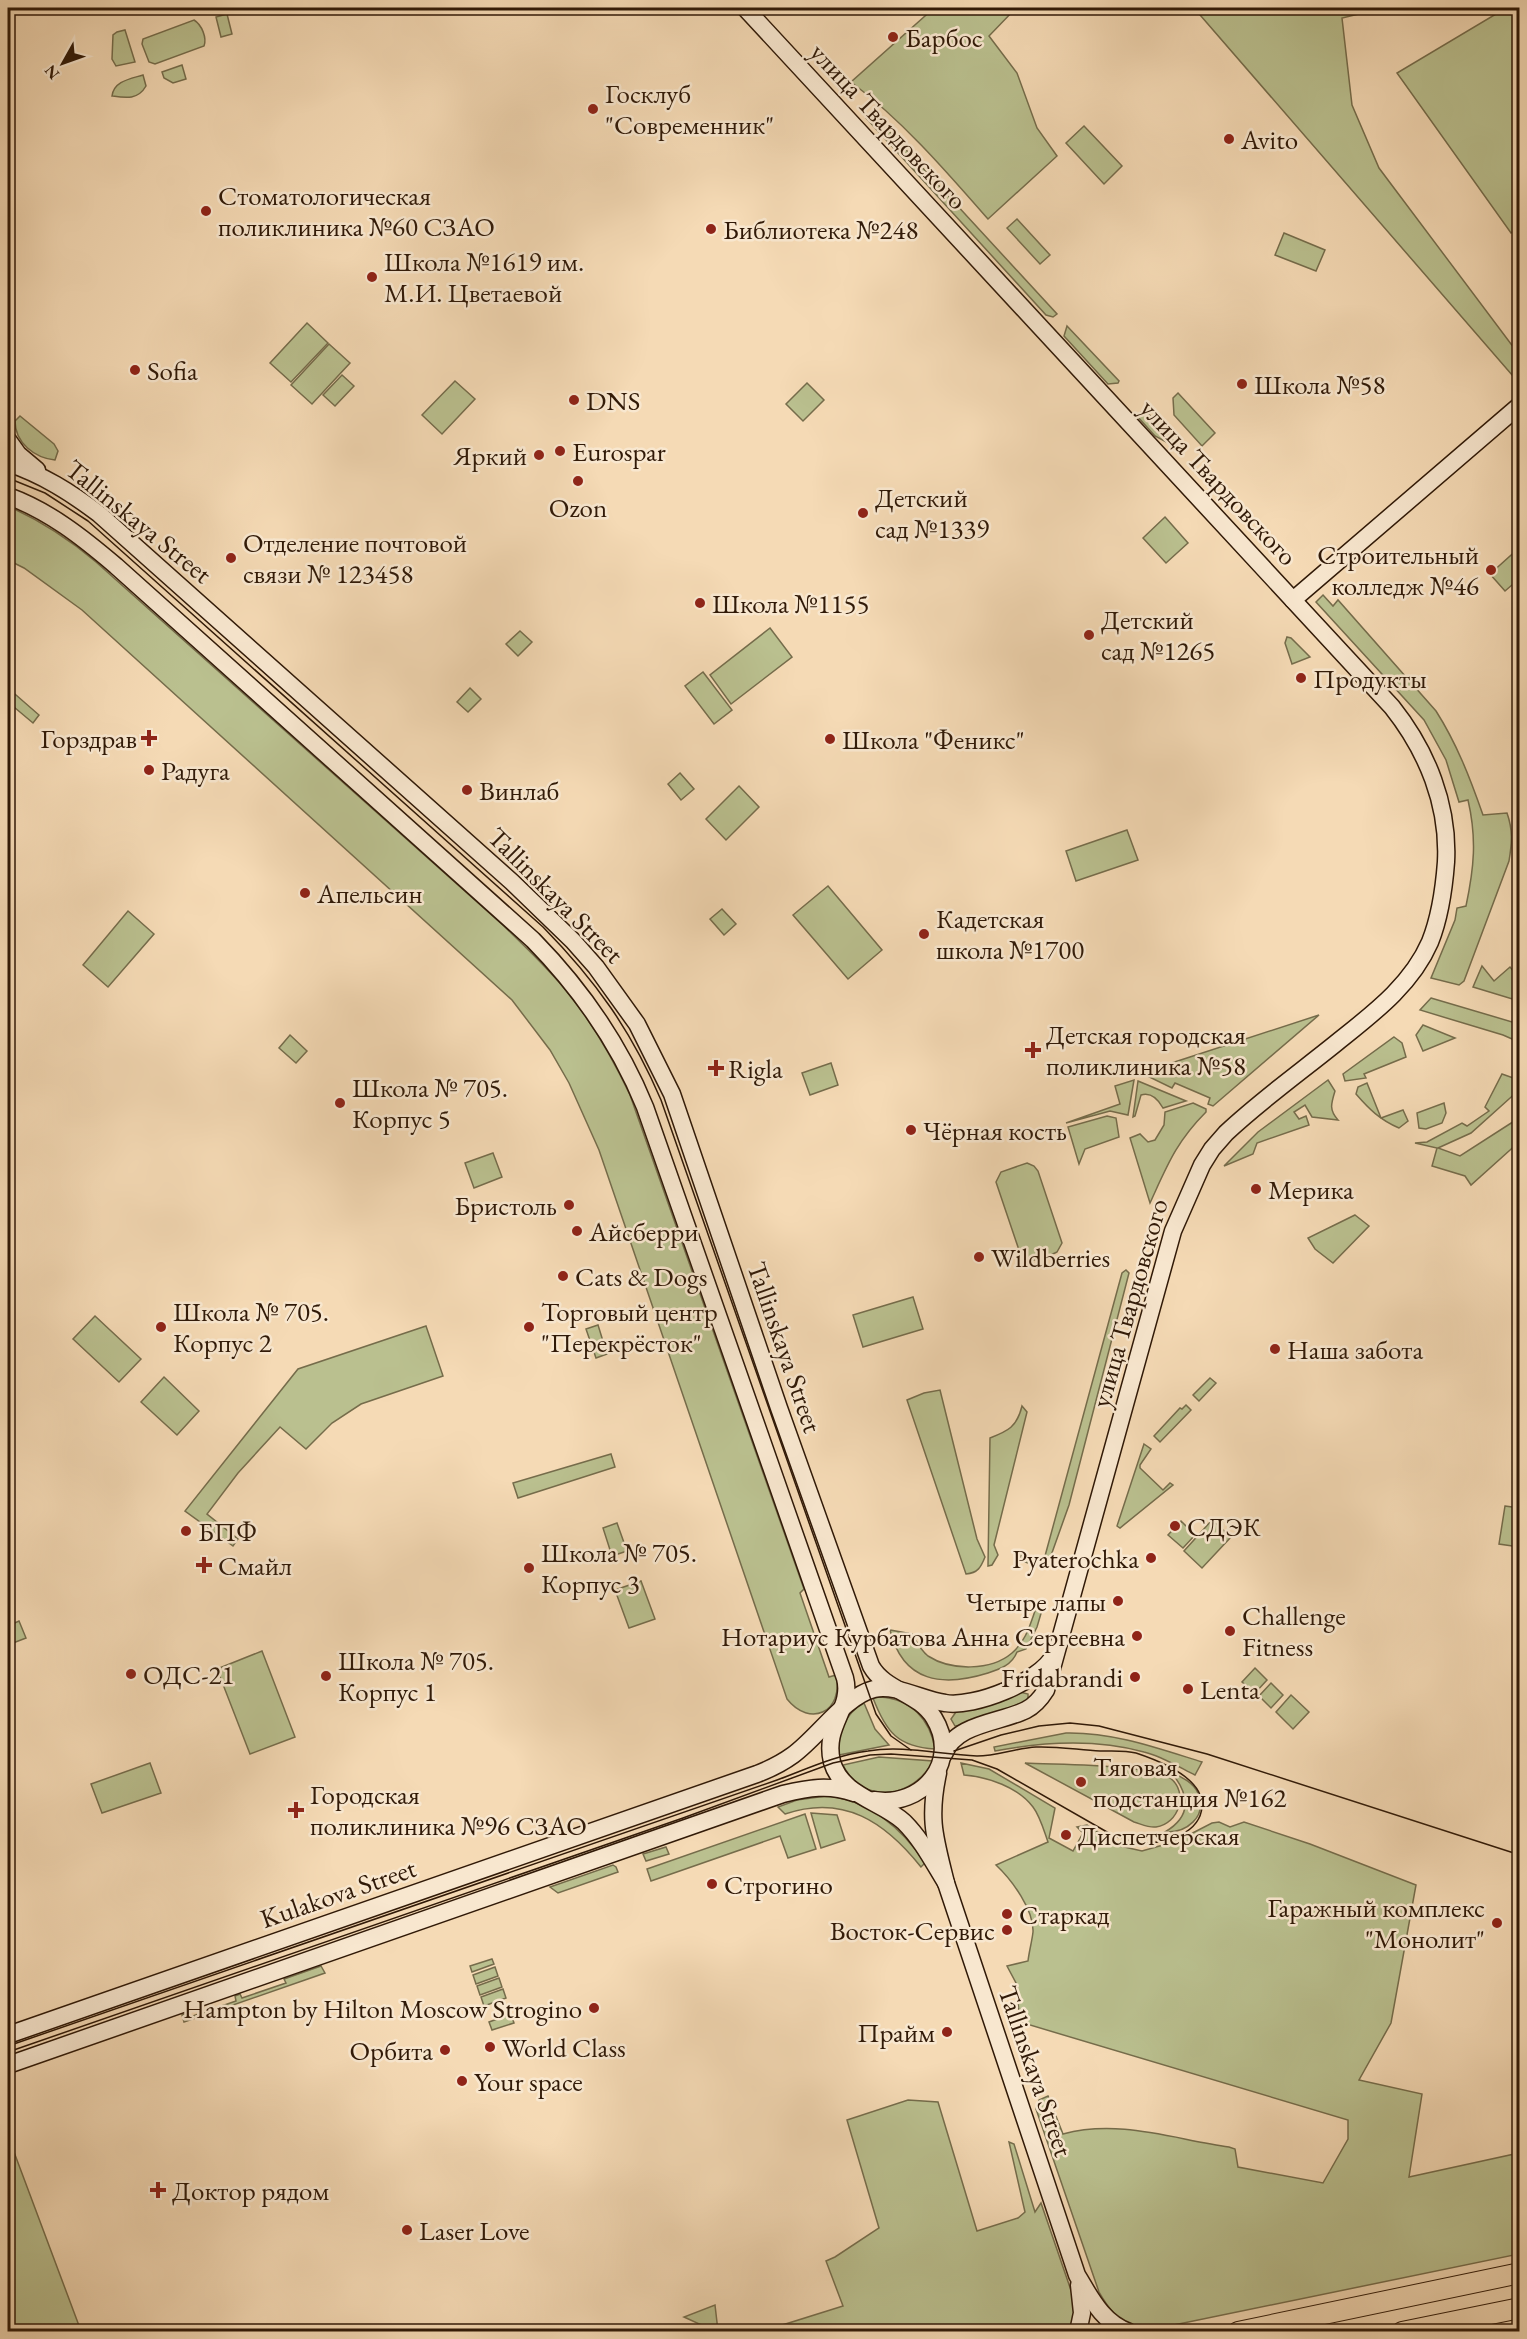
<svg xmlns="http://www.w3.org/2000/svg" width="1527" height="2339" font-family="'EB Garamond',serif">
  <style>
    .green { fill: #bac08f; stroke: #756c4b; stroke-width: 1.5 }
    .lines { fill: none; stroke-linecap: round; stroke-linejoin: round }
    .secondary-casing { stroke: #301907; stroke-width: 19 }
    .trunk-casing { stroke: #301907; stroke-width: 22 }
    .secondary { stroke: #f8e7cf; stroke-width: 16 }
    .trunk { stroke: #f5dab5; stroke-width: 20 }
    .tram { stroke: #301907; stroke-width: 1.5 }
    .poi-dot { fill: #8f2418; stroke: #f8e7cf; stroke-width: 2 }
    .labels { text-anchor: middle; dominant-baseline: central; stroke-width: 5; stroke-linejoin: round; paint-order: stroke }
    .poi-label { font-size: 27px; fill: #301907; stroke: #f8e7cf; text-anchor: start }
    .street-label { font-size: 27px; fill: #301907; stroke: #f8e7cf }
  </style>
  <rect width="100%" height="100%" fill="#f5dab5"/>
  <filter id="stains"><feTurbulence type="fractalNoise" baseFrequency=".00333" numOctaves="4"/><feColorMatrix values="0 0 0 0 .2 0 0 0 0 .09 0 0 0 0 .02 0 0 0 .5 -.17"/></filter>
  <radialGradient id="worn" r=".72"><stop offset=".6" stop-color="#630" stop-opacity="0"/><stop offset="1" stop-color="#630" stop-opacity=".3"/></radialGradient>
  <g class="green">
    <path d="M 934,8 L 1016,8 L 989,36 L 1017,73 L 1037,128 L 1057,156 L 988,219 C 946,171 903,121 851,82 Z"/>
    <polygon points="1194,8 1384,8 1342,18 1352,105 1379,168 1511,344 1516,350 1519,348 1519,383"/>
    <polygon points="1506,8 1520,8 1520,227 1511,233 1397,73"/>
    <polygon points="227,14 232,34 221,37 216,17"/>
    <path d="M 194,20 C 202,25 207,38 204,46 L 155,64 L 149,62 L 142,44 L 143,39 Z"/>
    <polygon points="125,30 135,62 116,66 112,59 113,35 117,32"/>
    <polygon points="182,65 186,79 173,83 164,78 162,72"/>
    <path d="M 143,75 L 146,86 C 138,100 126,98 112,96 C 114,81 130,79 143,75 Z"/>
    <polygon points="868,115 885,127 1057,314 1053,317 1046,315 866,118"/>
    <polygon points="1084,126 1122,166 1104,184 1066,143"/>
    <polygon points="1017,219 1050,255 1040,264 1007,228"/>
    <polygon points="1284,233 1325,250 1316,271 1275,255"/>
    <polygon points="307,323 328,343 291,382 270,363"/>
    <polygon points="1067,326 1119,381 1118,383 1108,384 1064,336"/>
    <polygon points="329,344 350,363 312,404 291,385"/>
    <polygon points="342,375 354,386 335,406 323,395"/>
    <polygon points="455,381 475,399 442,434 422,415"/>
    <polygon points="807,383 824,400 803,421 786,404"/>
    <polygon points="1178,393 1215,433 1202,446 1174,415 1173,398"/>
    <polygon points="1144,409 1175,442 1172,445 1155,436 1137,416"/>
    <path d="M 20,416 L 54,444 L 58,451 L 55,460 C 35,458 15,443 15,421 Z"/>
    <path d="M 8,506 C 41,521 68,538 96,562 L 504,926 C 526,948 549,969 568,993 C 593,1024 613,1059 630,1095 L 804,1589 L 800,1593 L 829,1677 L 836,1675 C 844,1712 810,1728 787,1699 L 599,1150 L 569,1083 L 550,1050 L 512,1000 L 82,610 L 24,568 L 8,560 Z"/>
    <polygon points="1165,517 1188,543 1166,563 1143,538"/>
    <polygon points="1519,548 1519,579 1505,591 1490,574"/>
    <path d="M 1323,595 L 1333,606 L 1338,600 L 1436,711 C 1457,744 1470,778 1483,815 L 1507,813 C 1513,830 1512,843 1509,861 L 1464,981 L 1459,985 L 1431,978 L 1455,920 L 1457,908 L 1466,906 C 1474,868 1477,839 1468,800 L 1459,802 L 1446,760 L 1424,720 L 1316,602 Z"/>
    <polygon points="770,628 792,657 731,704 710,675"/>
    <polygon points="520,631 532,642 518,656 506,644"/>
    <polygon points="1287,637 1291,638 1310,657 1292,664 1285,643"/>
    <polygon points="703,672 732,710 714,724 685,686"/>
    <polygon points="8,688 39,715 33,723 8,702"/>
    <polygon points="470,688 481,699 468,712 457,702"/>
    <polygon points="680,773 694,789 681,800 668,784"/>
    <polygon points="739,786 759,807 726,840 706,819"/>
    <polygon points="1127,830 1138,860 1076,881 1066,851"/>
    <polygon points="828,886 882,950 848,979 793,915"/>
    <polygon points="722,909 736,924 724,935 710,919"/>
    <polygon points="128,911 154,934 108,987 83,965"/>
    <polygon points="1482,966 1494,981 1510,967 1519,978 1519,1001 1473,987"/>
    <polygon points="1431,998 1519,1024 1519,1042 1503,1035 1420,1010"/>
    <polygon points="1319,1015 1213,1106 1208,1104 1210,1098 1175,1083 1172,1088 1141,1073"/>
    <polygon points="1423,1025 1455,1038 1423,1051 1416,1035"/>
    <polygon points="290,1035 307,1051 296,1063 279,1048"/>
    <polygon points="1394,1037 1402,1043 1406,1057 1364,1074 1366,1078 1345,1081 1343,1074"/>
    <polygon points="831,1063 838,1085 810,1095 802,1073"/>
    <polygon points="1502,1074 1519,1080 1519,1090 1471,1133 1438,1148 1460,1156 1519,1118 1519,1142 1471,1185 1465,1176 1432,1166 1437,1148 1415,1143 1427,1142 1462,1123 1467,1126 1489,1111 1485,1107"/>
    <polygon points="1134,1080 1128,1115 1110,1111 1066,1123 1120,1104 1115,1086"/>
    <path d="M 1328,1080 L 1335,1091 C 1331,1104 1329,1110 1338,1120 L 1312,1117 L 1305,1105 L 1294,1112 L 1299,1119 L 1306,1116 L 1309,1125 L 1257,1143 L 1253,1154 L 1224,1166 L 1258,1132 Z"/>
    <path d="M 1138,1081 L 1186,1101 L 1163,1108 C 1158,1099 1151,1092 1141,1095 L 1135,1116 L 1133,1117 Z"/>
    <path d="M 1367,1083 L 1381,1118 L 1403,1110 L 1408,1121 L 1399,1128 C 1380,1120 1369,1109 1356,1094 L 1358,1087 Z"/>
    <path d="M 1193,1103 L 1206,1109 L 1206,1112 C 1176,1142 1167,1166 1150,1203 L 1130,1138 L 1140,1134 L 1148,1142 L 1155,1140 L 1164,1125 L 1165,1112 Z"/>
    <polygon points="1444,1103 1446,1113 1442,1123 1426,1129 1419,1128 1417,1113"/>
    <polygon points="1107,1116 1116,1118 1119,1137 1085,1149 1079,1164 1068,1127"/>
    <polygon points="493,1153 502,1177 474,1188 465,1163"/>
    <path d="M 1027,1163 L 1034,1166 L 1038,1171 L 1062,1243 L 1057,1252 C 1045,1258 1029,1266 1020,1253 L 996,1182 L 1001,1172 Z"/>
    <polygon points="1355,1215 1369,1226 1333,1263 1315,1249 1308,1238"/>
    <polygon points="1126,1270 1129,1273 1069,1505 1048,1564 1043,1567 1025,1562 1020,1558 1022,1553 1040,1560 1045,1556 1122,1273"/>
    <polygon points="913,1297 923,1329 863,1347 853,1315"/>
    <polygon points="95,1316 141,1359 119,1382 73,1339"/>
    <polygon points="598,1325 607,1354 596,1358 586,1329"/>
    <polygon points="426,1326 443,1376 361,1404 332,1423 306,1449 280,1427 238,1473 207,1514 238,1539 233,1546 185,1511 298,1369"/>
    <polygon points="164,1377 199,1411 177,1435 141,1402"/>
    <polygon points="1210,1378 1216,1383 1199,1401 1193,1395"/>
    <path d="M 940,1390 L 977,1539 L 985,1557 C 981,1567 978,1573 966,1574 L 907,1400 L 924,1393 Z"/>
    <polygon points="1186,1405 1191,1410 1160,1442 1154,1436 1180,1408 1182,1409"/>
    <path d="M 1022,1406 L 1027,1412 L 994,1545 L 998,1555 L 992,1565 L 988,1566 L 990,1438 C 1008,1431 1017,1427 1022,1406 Z"/>
    <polygon points="1144,1444 1151,1449 1140,1465 1140,1468 1163,1490 1170,1483 1173,1485 1120,1528 1117,1526"/>
    <polygon points="611,1454 615,1467 518,1498 513,1483"/>
    <polygon points="1505,1506 1519,1508 1519,1547 1499,1544"/>
    <polygon points="1212,1520 1231,1537 1202,1568 1184,1551"/>
    <polygon points="1181,1521 1195,1535 1183,1548 1168,1535"/>
    <polygon points="617,1523 627,1551 612,1556 603,1528"/>
    <polygon points="641,1581 655,1619 629,1628 615,1590"/>
    <path d="M 1040,1606 L 1042,1610 L 1037,1627 L 1026,1649 L 1017,1652 C 1012,1665 1000,1669 988,1673 C 943,1687 903,1683 890,1630 L 912,1634 C 916,1641 921,1651 928,1656 C 951,1671 991,1671 1012,1653 C 1026,1641 1030,1625 1036,1608 Z"/>
    <polygon points="19,1621 26,1638 8,1645 8,1626"/>
    <polygon points="262,1651 295,1737 250,1754 217,1669"/>
    <polygon points="1255,1668 1267,1680 1255,1693 1242,1682"/>
    <polygon points="1271,1683 1283,1695 1271,1708 1259,1696"/>
    <polygon points="1020,1692 1028,1694 1028,1701 962,1725 955,1726 951,1719 956,1712"/>
    <polygon points="1291,1695 1309,1712 1293,1729 1276,1712"/>
    <path d="M 880,1697 C 911,1699 930,1719 935,1749 C 898,1747 886,1732 873,1698 Z"/>
    <path d="M 864,1703 L 875,1729 L 889,1745 L 839,1755 C 837,1734 845,1713 864,1703 Z"/>
    <path d="M 1066,1733 C 1113,1732 1157,1748 1202,1762 L 1195,1775 C 1179,1767 1161,1756 1144,1752 C 1097,1739 1042,1742 995,1751 L 994,1747 Z"/>
    <path d="M 879,1757 L 933,1761 C 914,1798 863,1806 843,1765 Z"/>
    <polygon points="150,1763 161,1793 102,1813 91,1784"/>
    <path d="M 961,1763 L 989,1769 L 1055,1808 L 1049,1838 L 1073,1851 L 1083,1833 L 1077,1827 L 1087,1825 L 1120,1846 L 1142,1851 L 1177,1841 L 1212,1823 L 1219,1822 L 1230,1827 L 1244,1822 L 1310,1844 L 1416,1885 L 1391,2023 L 1359,2080 L 1422,2094 L 1409,2177 L 1519,2153 L 1519,2254 L 1169,2326 C 1132,2332 1118,2325 1099,2292 L 1036,2109 L 1039,2100 L 1048,2096 L 1063,2134 C 1119,2119 1173,2139 1229,2147 L 1235,2149 L 1238,2167 L 1323,2183 L 1348,2139 L 1348,2120 L 1020,2022 L 1016,1983 L 1007,1966 L 1028,1961 C 1029,1952 1032,1941 1033,1932 C 1034,1910 1012,1880 996,1865 L 1048,1842 C 1044,1831 1040,1816 1033,1807 C 1018,1787 988,1777 964,1775 Z"/>
    <path d="M 1025,1763 C 1054,1765 1150,1764 1170,1778 C 1189,1792 1179,1824 1156,1827 C 1149,1828 1141,1824 1134,1822 Z"/>
    <path d="M 1171,1772 C 1181,1777 1193,1782 1198,1793 C 1208,1817 1186,1833 1165,1832 C 1192,1816 1190,1795 1171,1772 Z"/>
    <path d="M 826,1796 C 868,1799 903,1829 925,1863 L 921,1867 C 885,1822 844,1794 785,1814 L 778,1807 L 797,1800 Z"/>
    <polygon points="811,1813 837,1815 845,1840 821,1848"/>
    <polygon points="805,1814 816,1849 788,1858 780,1836 651,1881 647,1869"/>
    <polygon points="666,1847 669,1854 646,1861 643,1854"/>
    <polygon points="613,1865 616,1867 618,1872 558,1893 550,1887"/>
    <polygon points="492,1959 494,1964 472,1972 470,1966"/>
    <polygon points="321,1966 325,1973 184,2022 182,2015 188,2012 190,2017 236,2001 235,1996 240,1994 242,1998 286,1983 284,1979"/>
    <polygon points="495,1967 498,1976 476,1984 473,1975"/>
    <polygon points="499,1978 502,1987 480,1995 477,1986"/>
    <polygon points="503,1989 506,1998 484,2006 481,1997"/>
    <polygon points="511,2014 514,2023 492,2030 489,2022"/>
    <polygon points="908,2100 938,2102 977,2231 1018,2218 1025,2212 1009,2142 1014,2144 1035,2212 1041,2203 1075,2302 1076,2314 1071,2331 760,2332 843,2306 826,2261 835,2257 879,2228 847,2120"/>
    <polygon points="8,2136 81,2331 8,2331"/>
    <polygon points="715,2305 718,2331 709,2331 706,2327 684,2317"/>
  </g>
  <g class="lines">
    <g class="secondary-casing">
      <g id="secondary">
        <path d="M 745,8 L 1392,707 C 1427,751 1449,805 1446,862 C 1444,889 1440,917 1430,942 C 1411,986 1371,1015 1335,1044 C 1299,1073 1260,1101 1226,1133 L 1212,1149 L 1202,1165 L 1173,1231 L 1046,1690 C 1041,1698 1034,1706 1026,1710 C 1000,1723 956,1723 944,1754"/>
        <polyline points="8,440 18,454 37,470"/>
        <path d="M 8,463 C 43,475 70,492 99,514 L 512,882 L 573,941 L 596,967 L 637,1024 L 672,1094 L 779,1408 L 871,1666 C 885,1691 919,1693 934,1718 C 961,1762 922,1808 874,1800"/>
        <path d="M 8,496 C 49,511 82,537 116,566 L 533,940 C 581,989 619,1043 645,1107 L 845,1678 C 853,1709 823,1725 832,1762 C 842,1796 881,1801 904,1822 C 922,1840 933,1862 946,1883"/>
        <polyline points="1293,600 1520,405"/>
        <path d="M 938,1773 C 928,1820 935,1838 946,1883 L 1077,2275 C 1091,2298 1102,2322 1129,2332"/>
        <path d="M 8,2035 L 757,1774 C 770,1769 782,1763 793,1755 C 818,1737 845,1696 874,1689 C 896,1684 923,1700 945,1703 C 974,1708 1040,1682 1054,1655"/>
        <path d="M 8,2065 L 783,1794 C 808,1788 829,1784 854,1793"/>
        <polyline points="1078,2332 1082,2313 1079,2285"/>
      </g>
    </g>
    <g class="trunk-casing">
      <g id="trunk">
        <polyline points="1238,2332 1520,2273"/>
        <polyline points="1402,2332 1520,2308"/>
      </g>
    </g>
    <use href="#secondary" class="secondary"/>
    <use href="#trunk" class="trunk"/>
    <g class="tram">
      <path d="M 8,478 L 45,493 L 88,521 L 543,927 C 596,981 631,1030 661,1100 L 876,1714 L 891,1736 L 911,1750"/>
      <polyline points="954,1751 1001,1735 1039,1726 1070,1723 1099,1726 1207,1754 1520,1855"/>
      <path d="M 8,2046 L 777,1780 C 807,1769 836,1755 868,1751 C 904,1745 941,1755 977,1756 C 997,1756 1016,1748 1036,1747 C 1057,1746 1079,1750 1100,1751 C 1111,1751 1125,1750 1136,1753 C 1160,1761 1204,1778 1202,1807 C 1200,1833 1167,1843 1145,1843 C 1135,1843 1124,1839 1114,1836 L 997,1769 L 972,1760 L 891,1754 L 870,1755 L 833,1763 L 683,1818 L 8,2052"/>
    </g>
  </g>
  <g class="poi-dot">
    <circle cx="893" cy="37" r="6"/>
    <circle cx="593" cy="109" r="6"/>
    <circle cx="1229" cy="139" r="6"/>
    <circle cx="206" cy="211" r="6"/>
    <circle cx="711" cy="229" r="6"/>
    <circle cx="372" cy="277" r="6"/>
    <circle cx="135" cy="370" r="6"/>
    <circle cx="1242" cy="384" r="6"/>
    <circle cx="574" cy="400" r="6"/>
    <circle cx="560" cy="451" r="6"/>
    <circle cx="539" cy="455" r="6"/>
    <circle cx="578" cy="481" r="6"/>
    <circle cx="863" cy="513" r="6"/>
    <circle cx="231" cy="558" r="6"/>
    <circle cx="1491" cy="570" r="6"/>
    <circle cx="700" cy="603" r="6"/>
    <circle cx="1089" cy="635" r="6"/>
    <circle cx="1301" cy="678" r="6"/>
    <path d="M146 729h6v6h6v6h-6v6h-6v-6h-6v-6h6z"/>
    <circle cx="830" cy="739" r="6"/>
    <circle cx="149" cy="770" r="6"/>
    <circle cx="467" cy="790" r="6"/>
    <circle cx="305" cy="893" r="6"/>
    <circle cx="924" cy="934" r="6"/>
    <path d="M1030 1041h6v6h6v6h-6v6h-6v-6h-6v-6h6z"/>
    <path d="M713 1059h6v6h6v6h-6v6h-6v-6h-6v-6h6z"/>
    <circle cx="340" cy="1103" r="6"/>
    <circle cx="911" cy="1130" r="6"/>
    <circle cx="1256" cy="1189" r="6"/>
    <circle cx="569" cy="1205" r="6"/>
    <circle cx="577" cy="1231" r="6"/>
    <circle cx="979" cy="1257" r="6"/>
    <circle cx="563" cy="1276" r="6"/>
    <circle cx="161" cy="1327" r="6"/>
    <circle cx="529" cy="1327" r="6"/>
    <circle cx="1275" cy="1349" r="6"/>
    <circle cx="1175" cy="1526" r="6"/>
    <circle cx="186" cy="1531" r="6"/>
    <circle cx="1151" cy="1558" r="6"/>
    <path d="M201 1556h6v6h6v6h-6v6h-6v-6h-6v-6h6z"/>
    <circle cx="529" cy="1568" r="6"/>
    <circle cx="1118" cy="1601" r="6"/>
    <circle cx="1230" cy="1631" r="6"/>
    <circle cx="1137" cy="1636" r="6"/>
    <circle cx="131" cy="1674" r="6"/>
    <circle cx="326" cy="1676" r="6"/>
    <circle cx="1135" cy="1677" r="6"/>
    <circle cx="1188" cy="1689" r="6"/>
    <circle cx="1081" cy="1782" r="6"/>
    <path d="M293 1801h6v6h6v6h-6v6h-6v-6h-6v-6h6z"/>
    <circle cx="1066" cy="1835" r="6"/>
    <circle cx="712" cy="1884" r="6"/>
    <circle cx="1007" cy="1914" r="6"/>
    <circle cx="1497" cy="1923" r="6"/>
    <circle cx="1007" cy="1930" r="6"/>
    <circle cx="594" cy="2008" r="6"/>
    <circle cx="947" cy="2032" r="6"/>
    <circle cx="490" cy="2047" r="6"/>
    <circle cx="445" cy="2050" r="6"/>
    <circle cx="462" cy="2081" r="6"/>
    <path d="M155 2181h6v6h6v6h-6v6h-6v-6h-6v-6h6z"/>
    <circle cx="407" cy="2230" r="6"/>
  </g>
  <g class="labels">
    <g class="poi-label">
      <text x="905" y="37">Барбос</text>
      <text x="605" y="93">Госклуб<tspan x="605" dy="31">"Современник"</tspan></text>
      <text x="1241" y="139">Avito</text>
      <text x="218" y="195">Стоматологическая<tspan x="218" dy="31">поликлиника №60 СЗАО</tspan></text>
      <text x="723" y="229">Библиотека №248</text>
      <text x="384" y="261">Школа №1619 им.<tspan x="384" dy="31">М.И. Цветаевой</tspan></text>
      <text x="147" y="370">Sofia</text>
      <text x="1254" y="384">Школа №58</text>
      <text x="586" y="400">DNS</text>
      <text x="572" y="451">Eurospar</text>
      <text x="527" y="455" text-anchor="end">Яркий</text>
      <text x="875" y="497">Детский<tspan x="875" dy="31">сад №1339</tspan></text>
      <text x="578" y="507" text-anchor="middle">Ozon</text>
      <text x="243" y="542">Отделение почтовой<tspan x="243" dy="31">связи № 123458</tspan></text>
      <text x="1479" y="554" text-anchor="end">Строительный<tspan x="1479" dy="31">колледж №46</tspan></text>
      <text x="712" y="603">Школа №1155</text>
      <text x="1101" y="619">Детский<tspan x="1101" dy="31">сад №1265</tspan></text>
      <text x="1313" y="678">Продукты</text>
      <text x="137" y="738" text-anchor="end">Горздрав</text>
      <text x="842" y="739">Школа "Феникс"</text>
      <text x="161" y="770">Радуга</text>
      <text x="479" y="790">Винлаб</text>
      <text x="317" y="893">Апельсин</text>
      <text x="936" y="918">Кадетская<tspan x="936" dy="31">школа №1700</tspan></text>
      <text x="1046" y="1034">Детская городская<tspan x="1046" dy="31">поликлиника №58</tspan></text>
      <text x="728" y="1068">Rigla</text>
      <text x="352" y="1087">Школа № 705.<tspan x="352" dy="31">Корпус 5</tspan></text>
      <text x="923" y="1130">Чёрная кость</text>
      <text x="1268" y="1189">Мерика</text>
      <text x="557" y="1205" text-anchor="end">Бристоль</text>
      <text x="589" y="1231">Айсберри</text>
      <text x="991" y="1257">Wildberries</text>
      <text x="575" y="1276">Cats &amp; Dogs</text>
      <text x="173" y="1311">Школа № 705.<tspan x="173" dy="31">Корпус 2</tspan></text>
      <text x="541" y="1311">Торговый центр<tspan x="541" dy="31">"Перекрёсток"</tspan></text>
      <text x="1287" y="1349">Наша забота</text>
      <text x="1187" y="1526">СДЭК</text>
      <text x="198" y="1531">БПФ</text>
      <text x="541" y="1552">Школа № 705.<tspan x="541" dy="31">Корпус 3</tspan></text>
      <text x="1139" y="1558" text-anchor="end">Pyaterochka</text>
      <text x="218" y="1565">Смайл</text>
      <text x="1106" y="1601" text-anchor="end">Четыре лапы</text>
      <text x="1242" y="1615">Challenge<tspan x="1242" dy="31">Fitness</tspan></text>
      <text x="1125" y="1636" text-anchor="end">Нотариус Курбатова Анна Сергеевна</text>
      <text x="338" y="1660">Школа № 705.<tspan x="338" dy="31">Корпус 1</tspan></text>
      <text x="143" y="1674">ОДС-21</text>
      <text x="1123" y="1677" text-anchor="end">Fridabrandi</text>
      <text x="1200" y="1689">Lenta</text>
      <text x="1093" y="1766">Тяговая<tspan x="1093" dy="31">подстанция №162</tspan></text>
      <text x="310" y="1794">Городская<tspan x="310" dy="31">поликлиника №96 СЗАО</tspan></text>
      <text x="1078" y="1835">Диспетчерская</text>
      <text x="724" y="1884">Строгино</text>
      <text x="1485" y="1907" text-anchor="end">Гаражный комплекс<tspan x="1485" dy="31">"Монолит"</tspan></text>
      <text x="1019" y="1914">Старкад</text>
      <text x="995" y="1930" text-anchor="end">Восток-Сервис</text>
      <text x="582" y="2008" text-anchor="end">Hampton by Hilton Moscow Strogino</text>
      <text x="935" y="2032" text-anchor="end">Прайм</text>
      <text x="502" y="2047">World Class</text>
      <text x="433" y="2050" text-anchor="end">Орбита</text>
      <text x="474" y="2081">Your space</text>
      <text x="172" y="2190">Доктор рядом</text>
      <text x="419" y="2230">Laser Love</text>
    </g>
    <g class="street-label">
      <text transform="translate(889 126) rotate(47)">улица Твардовского</text>
      <text transform="translate(1219 482) rotate(47)">улица Твардовского</text>
      <text transform="translate(139 521) rotate(39)">Tallinskaya Street</text>
      <text transform="translate(556 895) rotate(45)">Tallinskaya Street</text>
      <text transform="translate(1129 1303) rotate(-74)">улица Твардовского</text>
      <text transform="translate(785 1347) rotate(71)">Tallinskaya Street</text>
      <text transform="translate(338 1893) rotate(-19)">Kulakova Street</text>
      <text transform="translate(1036 2071) rotate(71)">Tallinskaya Street</text>
    </g>
  </g>
  <rect width="1527" height="2339" fill="none" stroke="#f5dab5" stroke-width="30"/>
  <rect x="9" y="9" width="1509" height="2321" fill="none" stroke="#301907" stroke-width="3"/>
  <rect x="15" y="15" width="1497" height="2309" fill="none" stroke="#301907" stroke-width="1.5"/>
  <g transform="translate(63 63) rotate(230)" stroke="#f8e7cf" stroke-width="4.5" paint-order="stroke">
  <path d="M0-4.5L10 22L0 15L-10 22Z" fill="#301907"/>
  <text y="-9" font-size="16" font-weight="bold" text-anchor="middle" fill="#301907">N</text>
  </g>
  <rect width="100%" height="100%" filter="url(#stains)"/>
  <rect width="100%" height="100%" fill="url(#worn)"/>
</svg>
